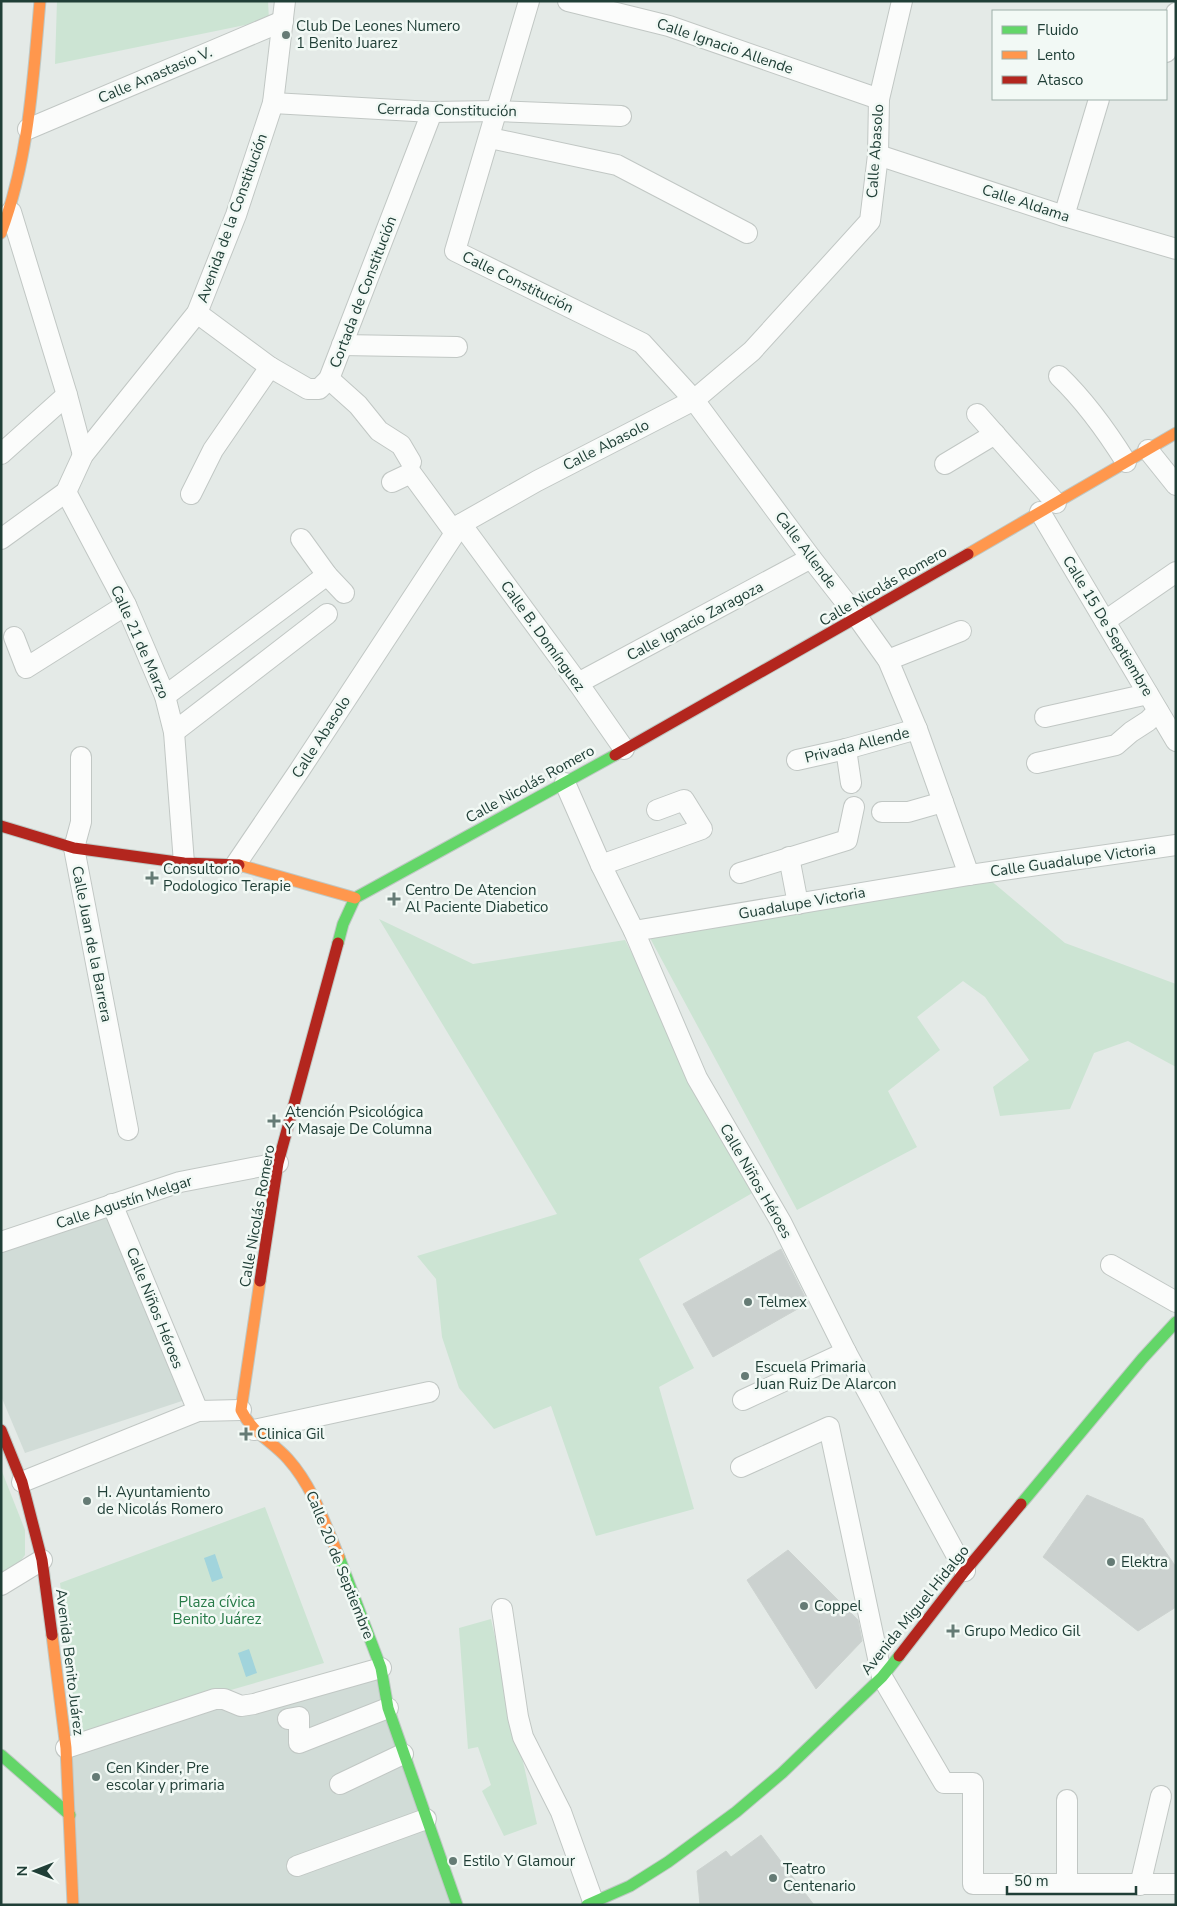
<svg xmlns="http://www.w3.org/2000/svg" width="1177" height="1906" font-family="'Nunito Sans',sans-serif">
  <style>
    .built { fill: #d1dcd7 }
    .green { fill: #cce4d3 }
    .water { fill: #a1d4dc }
    .building { fill: #cbd1cf; stroke: #cdd3d0 }
    .lines { fill: none; stroke-linecap: round; stroke-linejoin: round }
    .street-casing { stroke: #c1c7c4; stroke-width: 22 }
    .fast-casing { stroke: #bfc8c4; stroke-width: 13 }
    .slow-casing { stroke: #bfc8c4; stroke-width: 13 }
    .jam-casing { stroke: #bfc8c4; stroke-width: 13 }
    .street { stroke: #fbfcfb; stroke-width: 20 }
    .fast { stroke: #63d668; stroke-width: 11 }
    .slow { stroke: #ff974d; stroke-width: 11 }
    .jam { stroke: #b3261e; stroke-width: 11 }
    .poi-dot { fill: #657b75; stroke: #f2f9f5; stroke-width: 2 }
    .labels { text-anchor: middle; dominant-baseline: central; stroke-width: 5; stroke-linejoin: round; paint-order: stroke }
    .poi-label { font-size: 15px; fill: #203f37; stroke: #f2f9f5; text-anchor: start }
    .street-label { font-size: 15px; fill: #203f37; stroke: #f2f9f5 }
    .park-label { font-size: 15px; fill: #267a47; stroke: #f2f9f5 }
  </style>
  <rect width="100%" height="100%" fill="#e4eae7"/>
  <g class="built">
    <polygon points="110,1209 188,1399 25,1453 1,1396 1,1247"/>
    <polygon points="381,1668 458,1905 74,1905 68,1755 219,1699 241,1706"/>
  </g>
  <g class="green">
    <polygon points="57,1 268,1 269,20 55,64"/>
    <polygon points="989,879 1065,943 1176,984 1176,1067 1128,1041 1094,1053 1070,1109 1000,1116 993,1087 1029,1060 985,997 963,981 917,1017 940,1050 888,1091 917,1147 797,1210 650,938"/>
    <polygon points="379,919 473,964 625,940 754,1192 639,1259 694,1368 659,1387 694,1509 596,1536 551,1406 494,1429 459,1388 442,1337 436,1279 417,1256 557,1214"/>
    <polygon points="1,1469 25,1530 25,1555 8,1578 1,1581"/>
    <polygon points="265,1507 324,1663 210,1696 79,1744 60,1583"/>
    <polygon points="491,1619 537,1824 504,1836 482,1791 491,1785 478,1747 468,1749 459,1628"/>
  </g>
  <g class="water">
    <polygon points="215,1554 223,1578 212,1582 204,1558"/>
    <polygon points="249,1649 257,1673 246,1677 238,1653"/>
  </g>
  <g class="building">
    <polygon points="781,1249 808,1303 713,1357 683,1304"/>
    <polygon points="1087,1495 1143,1519 1176,1567 1176,1607 1138,1631 1043,1557"/>
    <polygon points="788,1550 858,1620 862,1641 816,1689 747,1580"/>
    <polygon points="761,1835 814,1905 700,1905 697,1871 726,1851 731,1857"/>
  </g>
  <g class="lines">
    <g class="street-casing">
      <g id="street">
        <polyline points="529,1 455,251 642,343 694,400 811,558 858,618 888,660 917,729 969,875"/>
        <polyline points="568,1 669,26 879,99"/>
        <polyline points="1166,52 1176,13"/>
        <polyline points="273,103 432,112 497,111 621,116"/>
        <polyline points="28,129 283,21"/>
        <polyline points="490,138 617,165 747,233"/>
        <polyline points="878,155 1064,216 1176,249"/>
        <polyline points="11,212 67,395 83,455"/>
        <polyline points="1064,216 1099,99"/>
        <polyline points="197,313 270,367 308,389 319,389 329,379 432,112"/>
        <polyline points="342,345 457,347"/>
        <path d="M 1059,376 C 1086,402 1106,430 1126,462"/>
        <polyline points="329,379 358,405 379,431 401,445 411,462"/>
        <polyline points="977,414 1056,503"/>
        <polyline points="1148,450 1176,485"/>
        <polyline points="1,454 67,395"/>
        <polyline points="945,464 995,434"/>
        <polyline points="392,482 411,473 455,533"/>
        <polyline points="66,492 126,605 165,696 174,732 184,863"/>
        <polyline points="191,494 213,450 270,367"/>
        <polyline points="1040,512 1176,741"/>
        <polyline points="461,524 578,683 624,749"/>
        <polyline points="1,539 66,492 83,455 197,313 236,215 273,103 285,1"/>
        <polyline points="301,539 327,575 344,593"/>
        <polyline points="1105,621 1176,572"/>
        <polyline points="14,637 26,668 126,605"/>
        <polyline points="888,660 961,631"/>
        <polyline points="578,683 811,558"/>
        <polyline points="165,696 327,575"/>
        <polyline points="1045,717 1148,694"/>
        <polyline points="174,732 327,614"/>
        <polyline points="846,749 851,783"/>
        <polyline points="81,757 81,822 74,848 128,1130"/>
        <polyline points="797,760 846,749 917,729"/>
        <polyline points="1037,763 1116,745 1131,732 1148,721 1158,711"/>
        <polyline points="565,783 601,865 634,931 697,1078 781,1222 846,1352 965,1571"/>
        <polyline points="882,812 908,812 943,802"/>
        <polyline points="789,857 798,904"/>
        <polyline points="236,864 299,771 461,524 537,481 694,400 752,351 870,221 878,155 879,99 902,1"/>
        <polyline points="601,865 702,829 684,800 657,810"/>
        <polyline points="740,873 847,840 854,807"/>
        <polyline points="634,931 969,875 1176,845"/>
        <polyline points="112,1204 198,1411"/>
        <polyline points="1,1242 180,1182 278,1163"/>
        <polyline points="1111,1265 1176,1302"/>
        <polyline points="743,1400 846,1352"/>
        <polyline points="254,1430 429,1392"/>
        <polyline points="741,1467 829,1427 882,1677 944,1783 973,1783 973,1884 1176,1884"/>
        <polyline points="22,1482 198,1411 241,1410"/>
        <polyline points="1,1585 42,1560"/>
        <polyline points="502,1609 518,1717 523,1737 561,1812 593,1901"/>
        <polyline points="288,1719 299,1717 299,1743 388,1708"/>
        <polyline points="66,1748 215,1699 224,1699 241,1706 254,1704 381,1668"/>
        <polyline points="340,1784 403,1754"/>
        <polyline points="1067,1800 1067,1883"/>
        <polyline points="297,1866 426,1819"/>
        <polyline points="1140,1885 1161,1796"/>
      </g>
    </g>
    <g class="fast-casing">
      <g id="fast">
        <polyline points="338,943 343,924 355,898 615,755"/>
        <polyline points="1021,1504 1142,1359 1176,1322"/>
        <polyline points="339,1557 381,1668 388,1708 457,1905"/>
        <polyline points="1,1755 70,1815"/>
        <polyline points="587,1905 630,1886 668,1862 736,1812 782,1773 882,1677 899,1656"/>
      </g>
    </g>
    <g class="slow-casing">
      <g id="slow">
        <path d="M 1,233 C 29,158 33,80 40,1"/>
        <polyline points="968,554 1176,433"/>
        <polyline points="239,865 355,898"/>
        <path d="M 260,1281 L 241,1410 C 253,1434 272,1441 288,1459 C 313,1487 325,1524 339,1557"/>
        <polyline points="52,1635 66,1748 73,1905"/>
      </g>
    </g>
    <g class="jam-casing">
      <g id="jam">
        <polyline points="615,755 968,554"/>
        <polyline points="1,826 74,848 184,863 239,865"/>
        <polyline points="260,1281 278,1163 338,943"/>
        <polyline points="1,1430 22,1482 42,1560 52,1635"/>
        <polyline points="899,1656 965,1571 1021,1504"/>
      </g>
    </g>
    <use href="#street" class="street"/>
    <use href="#fast" class="fast"/>
    <use href="#slow" class="slow"/>
    <use href="#jam" class="jam"/>
  </g>
  <g class="poi-dot">
    <circle cx="286" cy="35" r="5"/>
    <path d="M149.5 870.5h5v5h5v5h-5v5h-5v-5h-5v-5h5z"/>
    <path d="M391.5 891.5h5v5h5v5h-5v5h-5v-5h-5v-5h5z"/>
    <path d="M271.5 1113.5h5v5h5v5h-5v5h-5v-5h-5v-5h5z"/>
    <circle cx="748" cy="1302" r="5"/>
    <circle cx="745" cy="1376" r="5"/>
    <path d="M243.5 1426.5h5v5h5v5h-5v5h-5v-5h-5v-5h5z"/>
    <circle cx="87" cy="1501" r="5"/>
    <circle cx="1111" cy="1562" r="5"/>
    <circle cx="804" cy="1606" r="5"/>
    <path d="M950.5 1623.5h5v5h5v5h-5v5h-5v-5h-5v-5h5z"/>
    <circle cx="96" cy="1777" r="5"/>
    <circle cx="453" cy="1861" r="5"/>
    <circle cx="773" cy="1878" r="5"/>
  </g>
  <g class="labels">
    <g class="poi-label">
      <text x="296" y="26">Club De Leones Numero<tspan x="296" dy="17">1 Benito Juarez</tspan></text>
      <text x="163" y="869">Consultorio<tspan x="163" dy="17">Podologico Terapie</tspan></text>
      <text x="405" y="890">Centro De Atencion<tspan x="405" dy="17">Al Paciente Diabetico</tspan></text>
      <text x="285" y="1112">Atención Psicológica<tspan x="285" dy="17">Y Masaje De Columna</tspan></text>
      <text x="758" y="1302">Telmex</text>
      <text x="755" y="1367">Escuela Primaria<tspan x="755" dy="17">Juan Ruiz De Alarcon</tspan></text>
      <text x="257" y="1434">Clinica Gil</text>
      <text x="97" y="1492">H. Ayuntamiento<tspan x="97" dy="17">de Nicolás Romero</tspan></text>
      <text x="1121" y="1562">Elektra</text>
      <text x="814" y="1606">Coppel</text>
      <text x="964" y="1631">Grupo Medico Gil</text>
      <text x="106" y="1768">Cen Kinder, Pre<tspan x="106" dy="17">escolar y primaria</tspan></text>
      <text x="463" y="1861">Estilo Y Glamour</text>
      <text x="783" y="1869">Teatro<tspan x="783" dy="17">Centenario</tspan></text>
    </g>
    <g class="street-label">
      <text transform="translate(725 46) rotate(19)">Calle Ignacio Allende</text>
      <text transform="translate(155 75) rotate(-23)">Calle Anastasio V.</text>
      <text transform="translate(447 110) rotate(1)">Cerrada Constitución</text>
      <text transform="translate(875 151) rotate(-86)">Calle Abasolo</text>
      <text transform="translate(1026 203) rotate(18)">Calle Aldama</text>
      <text transform="translate(232 218) rotate(-70)">Avenida de la Constitución</text>
      <text transform="translate(518 282) rotate(26)">Calle Constitución</text>
      <text transform="translate(363 292) rotate(-69)">Cortada de Constitución</text>
      <text transform="translate(606 445) rotate(-27)">Calle Abasolo</text>
      <text transform="translate(806 550) rotate(53)">Calle Allende</text>
      <text transform="translate(883 586) rotate(-30)">Calle Nicolás Romero</text>
      <text transform="translate(695 621) rotate(-28)">Calle Ignacio Zaragoza</text>
      <text transform="translate(1108 626) rotate(59)">Calle 15 De Septiembre</text>
      <text transform="translate(543 636) rotate(54)">Calle B. Domínguez</text>
      <text transform="translate(140 642) rotate(66)">Calle 21 de Marzo</text>
      <text transform="translate(321 737) rotate(-57)">Calle Abasolo</text>
      <text transform="translate(857 745) rotate(-14)">Privada Allende</text>
      <text transform="translate(530 784) rotate(-29)">Calle Nicolás Romero</text>
      <text transform="translate(1073 860) rotate(-8)">Calle Guadalupe Victoria</text>
      <text transform="translate(802 903) rotate(-10)">Guadalupe Victoria</text>
      <text transform="translate(92 944) rotate(79)">Calle Juan de la Barrera</text>
      <text transform="translate(756 1181) rotate(60)">Calle Niños Héroes</text>
      <text transform="translate(124 1202) rotate(-18)">Calle Agustín Melgar</text>
      <text transform="translate(257 1216) rotate(-80)">Calle Nicolás Romero</text>
      <text transform="translate(155 1308) rotate(68)">Calle Niños Héroes</text>
      <text transform="translate(340 1565) rotate(68)">Calle 20 de Septiembre</text>
      <text transform="translate(915 1610) rotate(-51)">Avenida Miguel Hidalgo</text>
      <text transform="translate(70 1662) rotate(83)">Avenida Benito Juárez</text>
    </g>
    <g class="park-label">
      <text x="217" y="1602">Plaza cívica<tspan x="217" dy="17">Benito Juárez</tspan></text>
    </g>
  </g>
  <rect width="1177" height="1906" fill="none" stroke="#203f37" stroke-width="5"/>
  <rect x="992" y="10" width="175" height="90" fill="#f2f9f5" stroke="#9eafa9"/>
  <rect x="1002" y="26" width="25" height="8" fill="#63d668" stroke="#9eafa9"/>
  <text x="1037" y="35" font-size="15" fill="#203f37">Fluido</text>
  <rect x="1002" y="51" width="25" height="8" fill="#ff974d" stroke="#9eafa9"/>
  <text x="1037" y="60" font-size="15" fill="#203f37">Lento</text>
  <rect x="1002" y="76" width="25" height="8" fill="#b3261e" stroke="#9eafa9"/>
  <text x="1037" y="85" font-size="15" fill="#203f37">Atasco</text>
  <g transform="translate(35 1871) rotate(270)" stroke="#f2f9f5" stroke-width="4" paint-order="stroke">
  <path d="M0-4L9 19L0 12L-9 19Z" fill="#203f37"/>
  <text y="-8" font-size="14" font-weight="bold" text-anchor="middle" fill="#203f37">N</text>
  </g>
  <path d="M1007 1886v8h129v-8" fill="none" stroke="#203f37" stroke-width="2.5"/>
  <text x="1014" y="1886" font-size="15" fill="#203f37" stroke="#f2f9f5" stroke-width="4" paint-order="stroke">50 m</text>
</svg>
